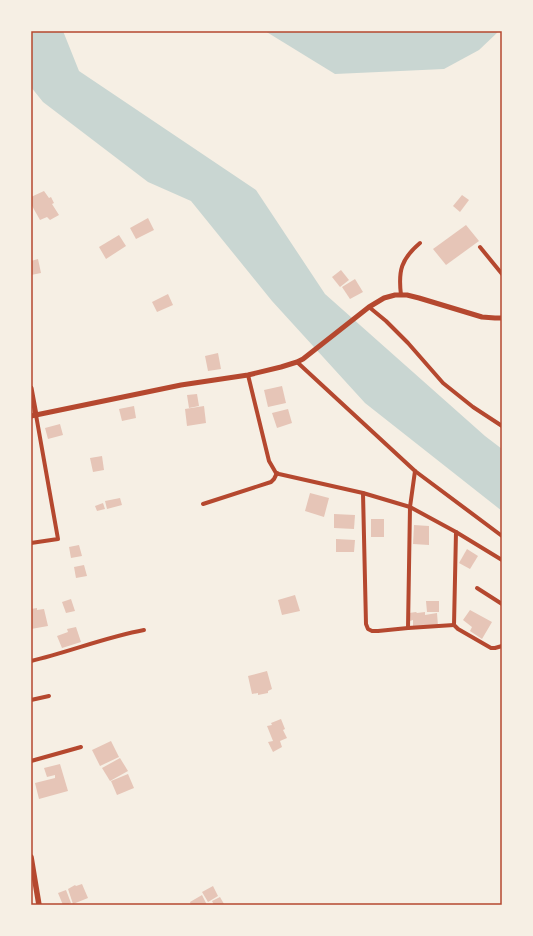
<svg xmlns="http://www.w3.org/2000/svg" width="533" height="936" font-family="Poppins,sans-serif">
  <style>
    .water { fill: #c9d6d2 }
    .building { fill: #e6c5b7 }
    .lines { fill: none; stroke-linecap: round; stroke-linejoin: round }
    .minor { stroke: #b5482f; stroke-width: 4 }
    .tertiary { stroke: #b5482f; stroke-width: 5 }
    .secondary { stroke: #b5482f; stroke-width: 5.5 }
    .neatline { fill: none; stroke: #b5482f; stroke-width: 1.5 }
  </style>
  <rect width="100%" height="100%" fill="#f6efe4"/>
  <g class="water">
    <polygon points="31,31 63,31 79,71 256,190 325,294 485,436 502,449 502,511 365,403 272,301 191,201 148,182 43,102 31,87"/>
    <polygon points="265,31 499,31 479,50 444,69 335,74"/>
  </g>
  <g class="building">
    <polygon points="44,191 49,198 51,197 54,203 52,204 59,215 50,220 47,217 40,220 31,204 31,197"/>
    <polygon points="462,195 469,200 460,212 453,206"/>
    <polygon points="148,218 154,230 136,239 130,228"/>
    <polygon points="466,225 479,241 446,265 433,249"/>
    <polygon points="119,235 126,246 106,259 99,247"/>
    <polygon points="38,259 41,273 31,275 31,261"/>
    <polygon points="341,270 349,280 340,287 332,277"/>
    <polygon points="355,279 363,292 350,299 342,287"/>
    <polygon points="168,294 173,305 157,312 152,302"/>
    <polygon points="218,353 221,369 208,371 205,356"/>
    <polygon points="282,386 286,403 268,407 264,390"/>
    <polygon points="197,394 199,406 189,408 187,395"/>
    <polygon points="134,406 136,418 122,421 119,409"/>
    <polygon points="204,406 206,423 187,426 185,409"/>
    <polygon points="288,409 292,423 277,428 272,413"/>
    <polygon points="60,424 63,435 48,439 45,428"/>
    <polygon points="102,456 104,470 93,472 90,458"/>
    <polygon points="310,493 329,498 324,517 305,511"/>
    <polygon points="120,498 122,505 107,509 105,501"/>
    <polygon points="103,503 105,509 97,511 95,506"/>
    <polygon points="334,514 355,515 354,529 334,528"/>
    <rect x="371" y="519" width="13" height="18"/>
    <polygon points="414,525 429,526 429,545 413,544"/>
    <polygon points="336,539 355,540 354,552 336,552"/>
    <polygon points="79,545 82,556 71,558 69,547"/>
    <polygon points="467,549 478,556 470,569 459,563"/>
    <polygon points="84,565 87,576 76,578 74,567"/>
    <polygon points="295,595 300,611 282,615 278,600"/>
    <polygon points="71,599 75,611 66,613 62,602"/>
    <polygon points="426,601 439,601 439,612 427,612"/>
    <polygon points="37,608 37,610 44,609 48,626 31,629 31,609"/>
    <polygon points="470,610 492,622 482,639 470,631 472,627 463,620"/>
    <polygon points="416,612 417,613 425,612 425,615 437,613 438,626 413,628 413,620 410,621 409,613"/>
    <polygon points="76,627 81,642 62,648 57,636 68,632 67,629"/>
    <polygon points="267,671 272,689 268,691 268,693 258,695 258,693 252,694 248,676"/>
    <polygon points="281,719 285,729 283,730 287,738 280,741 282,747 273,752 268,742 273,741 267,726 272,725 271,723"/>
    <polygon points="111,741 119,757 100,766 92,750"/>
    <polygon points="120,758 128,771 110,781 102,768"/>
    <polygon points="60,764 68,791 39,799 35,783 55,778 55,775 47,777 44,768"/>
    <polygon points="128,774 134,788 117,795 111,781"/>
    <polygon points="82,884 88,898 73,904 68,889 75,885 76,886"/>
    <polygon points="213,886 218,896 208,902 202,892"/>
    <polygon points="66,890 71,903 66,905 63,905 58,893"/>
    <polygon points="202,895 207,905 191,905 190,902"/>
    <polygon points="220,897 224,904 214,905 212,901"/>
  </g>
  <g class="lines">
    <g class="minor">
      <polyline points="480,247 502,274"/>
      <path d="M 401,295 C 398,271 401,259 420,243"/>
      <polyline points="369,307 386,321 408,343 443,383 473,407 502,426"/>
      <polyline points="297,362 415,471 502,536"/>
      <polyline points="248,375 269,461 276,473 279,474 363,493 410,507 456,532 502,560"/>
      <polyline points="363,493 366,624 368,629 372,631 378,631 408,628 454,625"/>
      <polyline points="203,504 271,482 274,479 277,473"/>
      <polyline points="456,532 454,625 458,629 491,648 495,648 502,646"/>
      <polyline points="31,543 58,539 36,415"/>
      <polyline points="477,588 502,604"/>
      <polyline points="408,628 410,507 415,471"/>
      <path d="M 31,661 C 69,652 106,637 144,630"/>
      <polyline points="31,700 49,696"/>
      <polyline points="31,761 81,747"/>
    </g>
    <g class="tertiary">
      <polyline points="31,388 36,415"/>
      <polyline points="31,416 181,385 248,375 281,367 297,362 303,359 369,307 384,298 395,295 407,295 419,298 482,317 495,318 502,318"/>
    </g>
    <polyline class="secondary" points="31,857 39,905"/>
  </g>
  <rect width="533" height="936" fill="none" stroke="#f6efe4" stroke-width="64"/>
  <rect x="32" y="32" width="469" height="872" class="neatline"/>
</svg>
